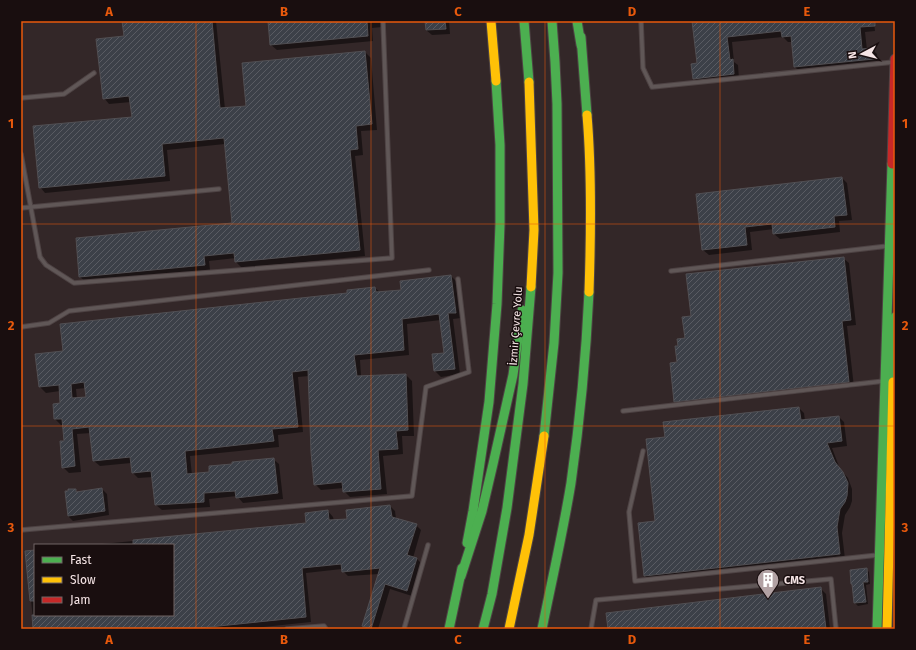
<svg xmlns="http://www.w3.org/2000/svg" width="916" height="650" font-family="'Fira Sans',sans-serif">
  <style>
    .shadow { fill: #0007; fill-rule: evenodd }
    .building { fill: url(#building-hatch); stroke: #514f53; fill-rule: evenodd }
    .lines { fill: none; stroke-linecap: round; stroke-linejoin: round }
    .lane-casing { stroke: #4e4344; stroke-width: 5.5 }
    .fast-casing { stroke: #4e4344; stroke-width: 11 }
    .slow-casing { stroke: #4e4344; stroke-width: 11 }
    .jam-casing { stroke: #4e4344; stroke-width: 11 }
    .lane { stroke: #605757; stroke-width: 3.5 }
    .fast { stroke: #4caf50; stroke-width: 9 }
    .slow { stroke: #ffc107; stroke-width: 9 }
    .jam { stroke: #c62828; stroke-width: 9 }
    .grid { fill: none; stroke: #e8590c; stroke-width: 1; stroke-opacity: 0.55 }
    .labels { text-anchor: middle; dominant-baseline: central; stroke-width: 3; stroke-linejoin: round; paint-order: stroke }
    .street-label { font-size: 11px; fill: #f6e5e6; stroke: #190e0f }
    .poi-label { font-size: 11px; font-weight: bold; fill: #f6e5e6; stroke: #190e0f; text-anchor: start }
    .neatline { fill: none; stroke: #e8590c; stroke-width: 1.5 }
    .grid-label { font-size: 13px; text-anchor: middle; font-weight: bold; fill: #e8590c }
  </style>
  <defs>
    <pattern id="building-hatch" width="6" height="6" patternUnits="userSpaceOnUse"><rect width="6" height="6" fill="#3c4048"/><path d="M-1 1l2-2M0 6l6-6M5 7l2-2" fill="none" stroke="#595b62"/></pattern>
  </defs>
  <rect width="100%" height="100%" fill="#332728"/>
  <g class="shadow">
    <polygon points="123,21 216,21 225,109 247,106 365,52 371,58 377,130 361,131 363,155 355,156 365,256 242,268 236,262 236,258 209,261 210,270 86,282 80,277 233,224 225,144 167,150 170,181 45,193 40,187 133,118 131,102 109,104 104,98 125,37"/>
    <polygon points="269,21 382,21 382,27 372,28 373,41 277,50 271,45"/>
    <polygon points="426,21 449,21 450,34 432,35 426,30"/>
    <polygon points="693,21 874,21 875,31 865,32 867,50 872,49 877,54 878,64 800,72 795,67 792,42 788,42 783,37 732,42 734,62 738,65 739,79 699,83 694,78 698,64"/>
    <polygon points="842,178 847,183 852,220 839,221 840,232 780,239 774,234 774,229 750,232 752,250 709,255 703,250 697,195"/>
    <polygon points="843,258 849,263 856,325 847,326 854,387 680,407 675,401 679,347 686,339 692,317"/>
    <path d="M 451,276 L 457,282 L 461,318 L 453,319 L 460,374 L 441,377 L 435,371 L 433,355 L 445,354 L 441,320 L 407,324 L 409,355 L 360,360 L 361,376 L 406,375 L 412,381 L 414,436 L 402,436 L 403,454 L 383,456 L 387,494 L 350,497 L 344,491 L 344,488 L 321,490 L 315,484 L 309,376 L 298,377 L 303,432 L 278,435 L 279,447 L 190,456 L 192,475 L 210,473 L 273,459 L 279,464 L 283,499 L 243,503 L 237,496 L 209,499 L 210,507 L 162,510 L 156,505 L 153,477 L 138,478 L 133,473 L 131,463 L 100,466 L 94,461 L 91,433 L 77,434 L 81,472 L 69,473 L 63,467 L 65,442 L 64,424 L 61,425 L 55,419 L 61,404 L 60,391 L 46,393 L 40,387 L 65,352 L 348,294 L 375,288 L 380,292 L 402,291 ZM 86,388 L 87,398 L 77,399 L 76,389 Z"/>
    <polygon points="799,408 804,413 805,421 839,417 844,422 847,446 832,448 840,469 848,478 852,489 852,501 850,507 845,515 842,533 845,559 650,581 645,576 656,522 666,438"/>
    <polygon points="102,489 107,494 109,515 73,521 68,516 75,490 78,493"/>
    <polygon points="390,506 395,511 396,519 416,525 421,530 413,558 417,559 422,564 412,596 390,589 378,629 367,629 364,626 379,574 348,576 343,571 342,569 306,573 311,622 244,629 34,629 26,552 35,551 35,615 173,615 173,545 92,545 307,524 328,511 333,517 334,521 348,520"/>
    <polygon points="866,569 869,572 870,584 866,585 868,604 858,606 855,603 853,584"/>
    <polygon points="820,588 826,594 830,629 609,629"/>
  </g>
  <g class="building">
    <polygon points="122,21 212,21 220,108 246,106 242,63 365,51 372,124 356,126 358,149 350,150 360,250 235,262 234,253 204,256 205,265 79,277 76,238 232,223 224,138 162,144 165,176 39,188 33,126 132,117 129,96 103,99 96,39 124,36"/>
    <polygon points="268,21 367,21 368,36 270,45"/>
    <polygon points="425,21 445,21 446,29 426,30"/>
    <polygon points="692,21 875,21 875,26 860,27 862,49 873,48 874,59 794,67 791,36 782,37 781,31 727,37 730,60 733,59 734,74 693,79 691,64 697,63"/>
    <polygon points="842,177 847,215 834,216 835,227 773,234 772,224 745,227 747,245 702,250 696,194"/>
    <polygon points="844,257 851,320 842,321 849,382 674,402 670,363 677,362 675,346 678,346 677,339 685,338 682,317 691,316 686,274"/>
    <path d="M 451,275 L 456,313 L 448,313 L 455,369 L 434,371 L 432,354 L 444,353 L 439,314 L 402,319 L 404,350 L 354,355 L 357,376 L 406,374 L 408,430 L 396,431 L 398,449 L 378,450 L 381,489 L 343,492 L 342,482 L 314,485 L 311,452 L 308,370 L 292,372 L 298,427 L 272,429 L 274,441 L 185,451 L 187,474 L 209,472 L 209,466 L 232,464 L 232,462 L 274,458 L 278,493 L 236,498 L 235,491 L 204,493 L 204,502 L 155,505 L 151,471 L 132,473 L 130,457 L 93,461 L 89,427 L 72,429 L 75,466 L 62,468 L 60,441 L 64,441 L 62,419 L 54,419 L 53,404 L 60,403 L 59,385 L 39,387 L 35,354 L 63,351 L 60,324 L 347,293 L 347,290 L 375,287 L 376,292 L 401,290 L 400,281 ZM 84,382 L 86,397 L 72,398 L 71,384 Z"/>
    <polygon points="799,407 801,420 839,416 842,441 827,443 835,462 843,472 848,483 847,496 845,502 840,509 837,527 840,554 644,576 638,523 655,521 646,439 665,437 663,422"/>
    <polygon points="102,488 105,511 68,516 65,491 68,491 68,489 76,489 76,492"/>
    <polygon points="390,505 392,517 417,524 407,555 417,558 407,591 385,584 371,629 362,626 380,568 342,572 341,564 302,568 306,617 190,629 33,629 32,615 173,615 173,545 133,545 133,540 306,523 305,513 328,510 329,520 347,519 346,510"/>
    <polygon points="35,550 35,601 30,601 25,551"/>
    <polygon points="867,568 868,582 863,582 866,602 854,603 852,584 851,584 850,570"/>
    <polygon points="821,587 826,629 608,629 606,613"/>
  </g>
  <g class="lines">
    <g class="lane-casing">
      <g id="lane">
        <polyline points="641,21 643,68 652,87 894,62"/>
        <polyline points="21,98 64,94 94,73"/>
        <polyline points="21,154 40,257 46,265 74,283 392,258 383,21"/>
        <polyline points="21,208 219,189"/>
        <polyline points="671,271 888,246"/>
        <polyline points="21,327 49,323 69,311 429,270"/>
        <polyline points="623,411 884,381"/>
        <polyline points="643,451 629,512 635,581 878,555"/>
        <polyline points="21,530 412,496 426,387 469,372 458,279"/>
        <polyline points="287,629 324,626 326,629"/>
        <polyline points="404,629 428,545"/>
        <polyline points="591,629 596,600 831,579 836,629"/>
      </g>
    </g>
    <g class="fast-casing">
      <g id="fast">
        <polyline points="524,21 529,82"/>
        <polyline points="577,21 581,45"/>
        <polyline points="581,37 587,115"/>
        <polyline points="893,382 895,317"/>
        <polyline points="544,436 554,343 558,273 557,104 555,62 552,21"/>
        <polyline points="467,543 473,511 489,402 497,304 500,224 500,145 496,81"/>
        <polyline points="461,576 482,511 493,464 513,375 522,310"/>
        <polyline points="449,629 462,568"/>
        <polyline points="483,629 492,594 507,508 523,384 531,287"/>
        <path d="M 542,629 C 552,580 563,532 571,483 C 580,420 586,355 589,292"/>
        <polyline points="877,629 892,164"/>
      </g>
    </g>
    <g class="slow-casing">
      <g id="slow">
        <polyline points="491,21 496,81"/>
        <polyline points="529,82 534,230 531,287"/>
        <path d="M 587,115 C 592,174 591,233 589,292"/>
        <polyline points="509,629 529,535 544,436"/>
        <polyline points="887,629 893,382"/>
      </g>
    </g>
    <g class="jam-casing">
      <polyline id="jam" points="892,164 895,59"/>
    </g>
    <use href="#lane" class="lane"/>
    <use href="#fast" class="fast"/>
    <use href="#slow" class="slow"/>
    <use href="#jam" class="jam"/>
  </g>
  <path class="grid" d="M 196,21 L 196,629M 371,21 L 371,629M 545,21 L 545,629M 720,21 L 720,629M 21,224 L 895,224M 21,426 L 895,426"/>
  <defs>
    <g id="building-pin" transform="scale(1.15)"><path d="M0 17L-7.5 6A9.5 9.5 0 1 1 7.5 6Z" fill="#b2a2a4" stroke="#190e0f"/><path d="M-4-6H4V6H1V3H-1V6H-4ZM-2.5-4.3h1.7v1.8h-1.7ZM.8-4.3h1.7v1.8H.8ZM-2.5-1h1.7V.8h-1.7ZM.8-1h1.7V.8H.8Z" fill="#fff"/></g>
  </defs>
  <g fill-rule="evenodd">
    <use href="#building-pin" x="768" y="580"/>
  </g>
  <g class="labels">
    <g class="street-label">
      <text transform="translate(516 326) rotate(-86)">İzmir Çevre Yolu</text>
    </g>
    <g class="poi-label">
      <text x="784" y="580">CMS</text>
    </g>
  </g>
  <rect width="916" height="650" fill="none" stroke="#190e0f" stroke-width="44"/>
  <rect x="34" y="544" width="140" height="72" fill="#190e0f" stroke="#716465"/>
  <rect x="42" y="557" width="20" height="6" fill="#4caf50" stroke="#716465"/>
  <text x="70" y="564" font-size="12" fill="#f6e5e6">Fast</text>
  <rect x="42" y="577" width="20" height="6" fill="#ffc107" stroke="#716465"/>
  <text x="70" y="584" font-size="12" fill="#f6e5e6">Slow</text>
  <rect x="42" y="597" width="20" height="6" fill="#c62828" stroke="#716465"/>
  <text x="70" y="604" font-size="12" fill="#f6e5e6">Jam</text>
  <g transform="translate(862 54) rotate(263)" stroke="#190e0f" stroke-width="3" paint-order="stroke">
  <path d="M0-3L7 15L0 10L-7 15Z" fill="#f6e5e6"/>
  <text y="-6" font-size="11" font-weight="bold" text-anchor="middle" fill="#f6e5e6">N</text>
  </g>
  <rect x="22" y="22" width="872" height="606" class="neatline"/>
  <g class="grid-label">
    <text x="109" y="16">A</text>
    <text x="284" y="16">B</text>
    <text x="458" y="16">C</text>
    <text x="632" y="16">D</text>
    <text x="807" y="16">E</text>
    <text x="11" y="128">1</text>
    <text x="905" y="128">1</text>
    <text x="11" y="330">2</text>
    <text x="905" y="330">2</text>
    <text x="11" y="532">3</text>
    <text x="905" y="532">3</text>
    <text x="109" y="644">A</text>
    <text x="284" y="644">B</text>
    <text x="458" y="644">C</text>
    <text x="632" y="644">D</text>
    <text x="807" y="644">E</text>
  </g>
</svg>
